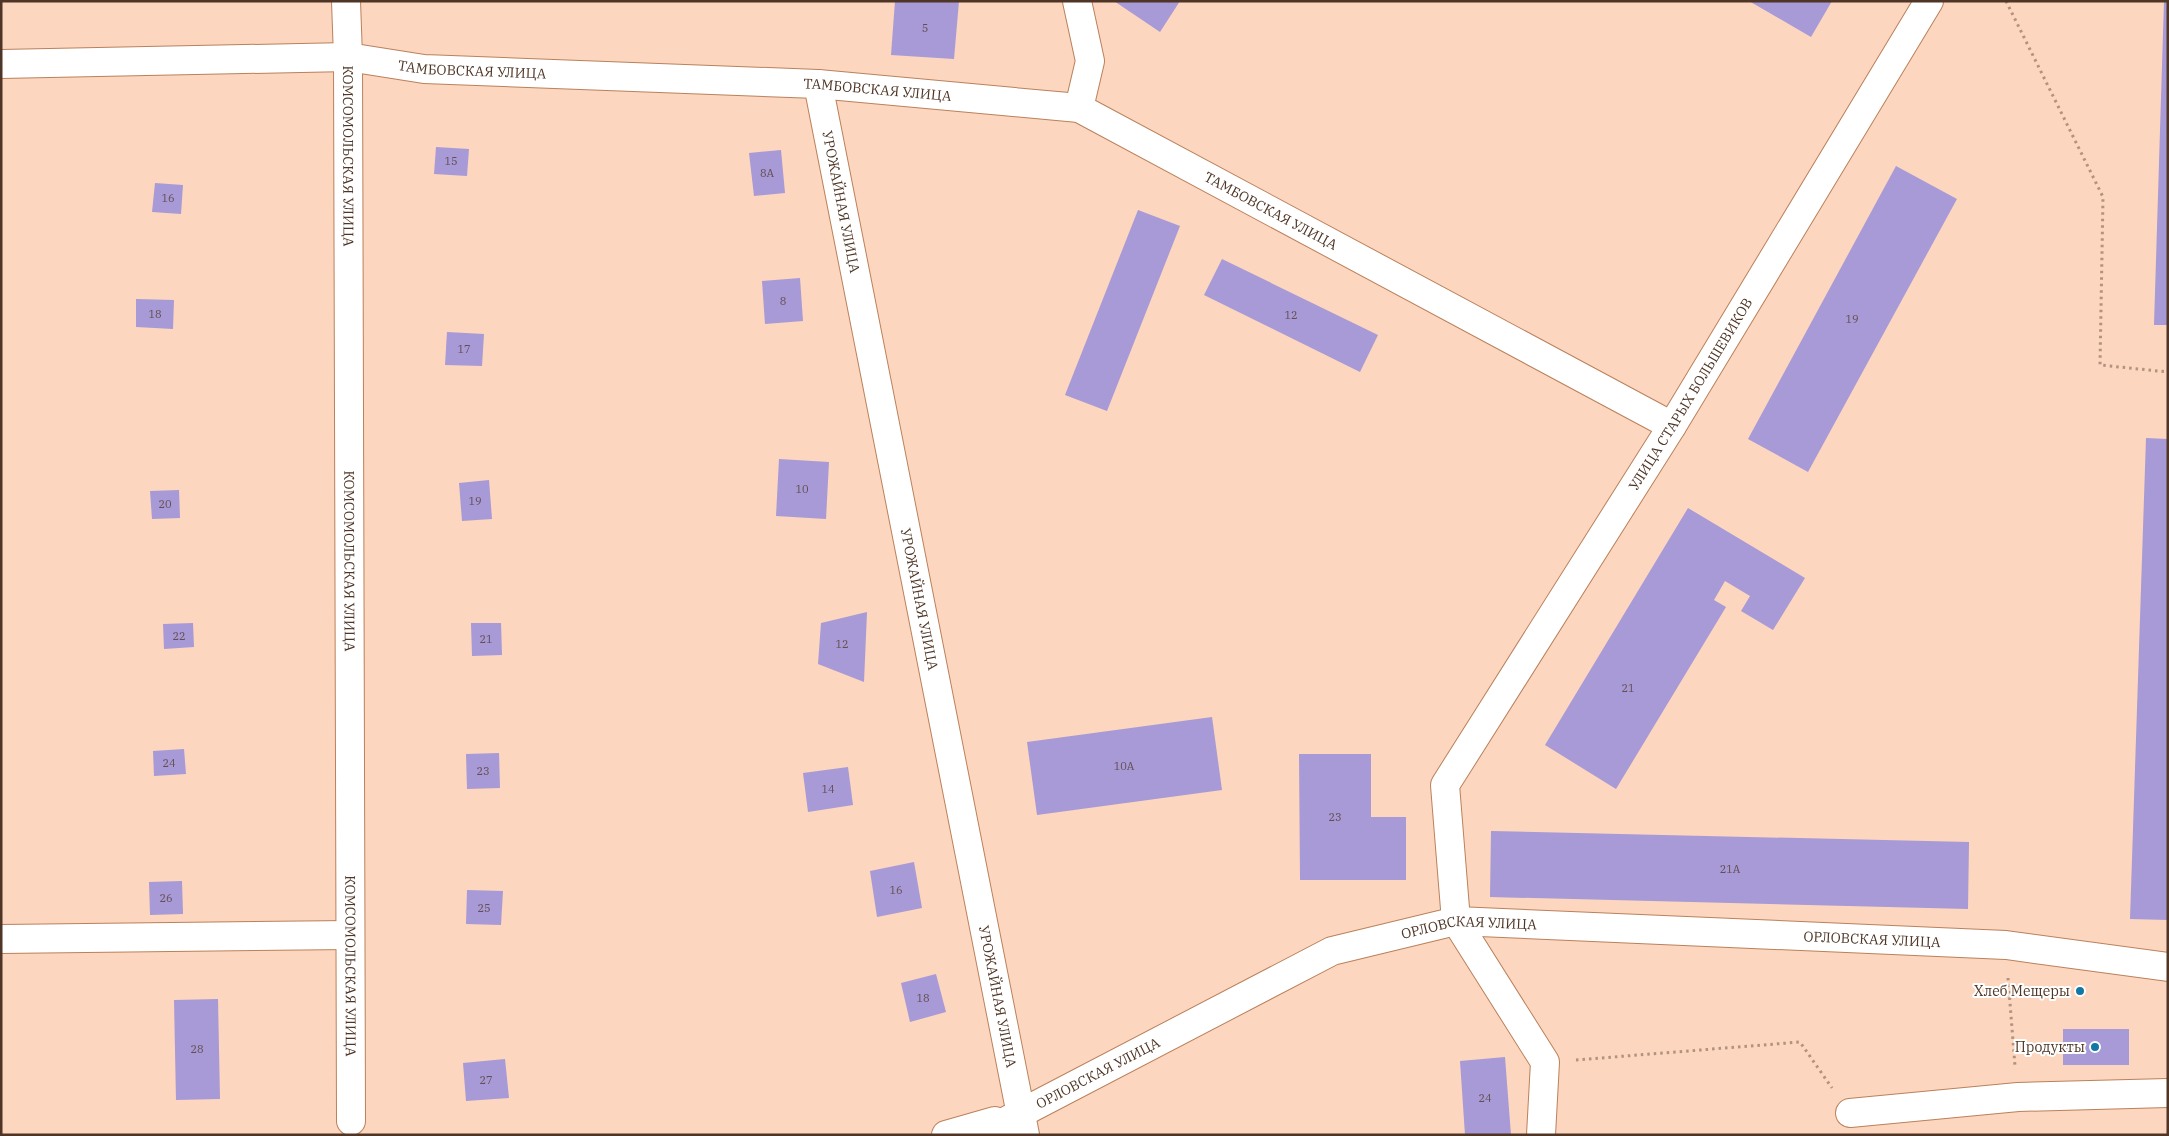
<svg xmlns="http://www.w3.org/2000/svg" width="2169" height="1136" font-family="'IBM Plex Serif',serif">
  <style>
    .building { fill: #a79ad6 }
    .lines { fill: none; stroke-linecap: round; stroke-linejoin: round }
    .minor-casing { stroke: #ba815b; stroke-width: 30 }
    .path { stroke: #b3927e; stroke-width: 3; stroke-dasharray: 2.5 4; stroke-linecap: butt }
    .minor { stroke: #fff; stroke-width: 28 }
    .poi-dot { fill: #1177a3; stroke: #fff; stroke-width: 2 }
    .labels { text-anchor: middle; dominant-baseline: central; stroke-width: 4; stroke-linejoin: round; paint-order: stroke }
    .number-label { font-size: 11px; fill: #644e51 }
    .street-label { font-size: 14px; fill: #4e3525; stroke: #fff }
    .poi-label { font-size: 14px; fill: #4e3525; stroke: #fff; text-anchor: end }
  </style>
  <rect width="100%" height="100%" fill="#fcd6bf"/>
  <g class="building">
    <polygon points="895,1 959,1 954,59 891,55"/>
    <polygon points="1114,1 1180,1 1160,32"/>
    <polygon points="1749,1 1832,1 1811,37"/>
    <polygon points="2164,1 2168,1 2168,325 2154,325"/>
    <polygon points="436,147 469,149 467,176 434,174"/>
    <polygon points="781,150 785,193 754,196 749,153"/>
    <polygon points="1896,166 1957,199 1808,472 1748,439"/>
    <polygon points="155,183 183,185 181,214 152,212"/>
    <polygon points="1138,210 1180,226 1107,411 1065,395"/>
    <polygon points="1222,259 1378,335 1360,372 1204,295"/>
    <polygon points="800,278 803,321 765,324 762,281"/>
    <polygon points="136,299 174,300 173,329 136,327"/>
    <polygon points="447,332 484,334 482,366 445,365"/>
    <polygon points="2146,438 2168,439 2168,920 2130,919"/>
    <polygon points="779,459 829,462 826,519 776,516"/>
    <polygon points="489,480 492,519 462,521 459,483"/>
    <polygon points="179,490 180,518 152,519 150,491"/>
    <polygon points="1688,508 1805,578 1773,630 1741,611 1750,596 1725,581 1714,600 1726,607 1616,789 1545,745"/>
    <polygon points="867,612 864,682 818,664 821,623"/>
    <polygon points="193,623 194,647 164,649 163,624"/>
    <polygon points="471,623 501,623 502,655 472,656"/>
    <polygon points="1212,717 1222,790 1037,815 1027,742"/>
    <polygon points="184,749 186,774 154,776 153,751"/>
    <polygon points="499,753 500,788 467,789 466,754"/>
    <polygon points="1299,754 1371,754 1371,817 1406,817 1406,880 1300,880"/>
    <polygon points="848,767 853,805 808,812 803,773"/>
    <polygon points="1491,831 1969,842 1968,909 1490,897"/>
    <polygon points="914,862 922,908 877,917 870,871"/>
    <polygon points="182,881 183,914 150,915 149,882"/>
    <polygon points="467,890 503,891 501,925 466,924"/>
    <polygon points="936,974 946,1012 910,1022 901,983"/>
    <polygon points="218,999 220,1099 176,1100 174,1000"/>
    <rect x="2063" y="1029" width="66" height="36"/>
    <polygon points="1505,1057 1511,1135 1465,1135 1460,1061"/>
    <polygon points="505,1059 509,1098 466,1101 463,1063"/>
  </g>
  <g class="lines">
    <g class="minor-casing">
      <g id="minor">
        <path id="s1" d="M 346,1 L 348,57 L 351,1121"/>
        <polyline points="1077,1 1090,61 1079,108"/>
        <path id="s2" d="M 1,64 L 348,57 L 424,69 L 818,84 L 1079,108 L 1672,426"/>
        <path id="s3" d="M 818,84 L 1025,1135"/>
        <polyline points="1,939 350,935"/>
        <polyline points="1850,1113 2018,1097 2168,1093"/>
        <polyline points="946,1135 995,1121"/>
        <path id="s4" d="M 979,1135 L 1332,951 L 1456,921 L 2006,945 L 2168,967"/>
        <path id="s5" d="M 1541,1135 L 1545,1062 L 1456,921 L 1445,785 L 1672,426 L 1929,1"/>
      </g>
    </g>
    <g class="path">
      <polyline points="2006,1 2103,197 2100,365 2168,372"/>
      <polyline points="2008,978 2015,1066"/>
      <polyline points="1576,1060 1800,1042 1832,1088"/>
    </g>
    <use href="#minor" class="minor"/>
  </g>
  <g class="poi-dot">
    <circle cx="2080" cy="991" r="5"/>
    <circle cx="2095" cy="1047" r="5"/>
  </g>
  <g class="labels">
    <g class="number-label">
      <text x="925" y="28">5</text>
      <text x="451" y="161">15</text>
      <text x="767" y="173">8А</text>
      <text x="168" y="198">16</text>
      <text x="783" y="301">8</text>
      <text x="155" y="314">18</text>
      <text x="1291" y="315">12</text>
      <text x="1852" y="319">19</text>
      <text x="464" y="349">17</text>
      <text x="802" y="489">10</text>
      <text x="475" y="501">19</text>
      <text x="165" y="504">20</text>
      <text x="179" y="636">22</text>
      <text x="486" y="639">21</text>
      <text x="842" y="644">12</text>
      <text x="1628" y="688">21</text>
      <text x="169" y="763">24</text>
      <text x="1124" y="766">10А</text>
      <text x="483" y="771">23</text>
      <text x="828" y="789">14</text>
      <text x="1335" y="817">23</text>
      <text x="1730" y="869">21А</text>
      <text x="896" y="890">16</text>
      <text x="166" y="898">26</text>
      <text x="484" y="908">25</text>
      <text x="923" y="998">18</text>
      <text x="197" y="1049">28</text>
      <text x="486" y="1080">27</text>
      <text x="1485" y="1098">24</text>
    </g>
    <g class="street-label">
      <text stroke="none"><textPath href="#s2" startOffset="472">ТАМБОВСКАЯ УЛИЦА</textPath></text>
      <text stroke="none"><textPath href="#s2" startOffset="878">ТАМБОВСКАЯ УЛИЦА</textPath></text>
      <text stroke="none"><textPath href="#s1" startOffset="155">КОМСОМОЛЬСКАЯ УЛИЦА</textPath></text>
      <text stroke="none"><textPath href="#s3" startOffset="120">УРОЖАЙНАЯ УЛИЦА</textPath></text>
      <text stroke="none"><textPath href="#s2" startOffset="1298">ТАМБОВСКАЯ УЛИЦА</textPath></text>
      <text stroke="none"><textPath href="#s5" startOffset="838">УЛИЦА СТАРЫХ БОЛЬШЕВИКОВ</textPath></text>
      <text stroke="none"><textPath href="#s1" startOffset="560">КОМСОМОЛЬСКАЯ УЛИЦА</textPath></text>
      <text stroke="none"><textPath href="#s3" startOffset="525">УРОЖАЙНАЯ УЛИЦА</textPath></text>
      <text stroke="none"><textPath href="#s4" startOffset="538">ОРЛОВСКАЯ УЛИЦА</textPath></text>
      <text stroke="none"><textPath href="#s4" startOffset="942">ОРЛОВСКАЯ УЛИЦА</textPath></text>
      <text stroke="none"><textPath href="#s1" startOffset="965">КОМСОМОЛЬСКАЯ УЛИЦА</textPath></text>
      <text stroke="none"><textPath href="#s3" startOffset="930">УРОЖАЙНАЯ УЛИЦА</textPath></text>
      <text stroke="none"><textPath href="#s4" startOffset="134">ОРЛОВСКАЯ УЛИЦА</textPath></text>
    </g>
    <g class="poi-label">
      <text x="2070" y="991">Хлеб Мещеры</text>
      <text x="2085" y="1047">Продукты</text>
    </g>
  </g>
  <rect width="2169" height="1136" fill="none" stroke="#4e3525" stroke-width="5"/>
</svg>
